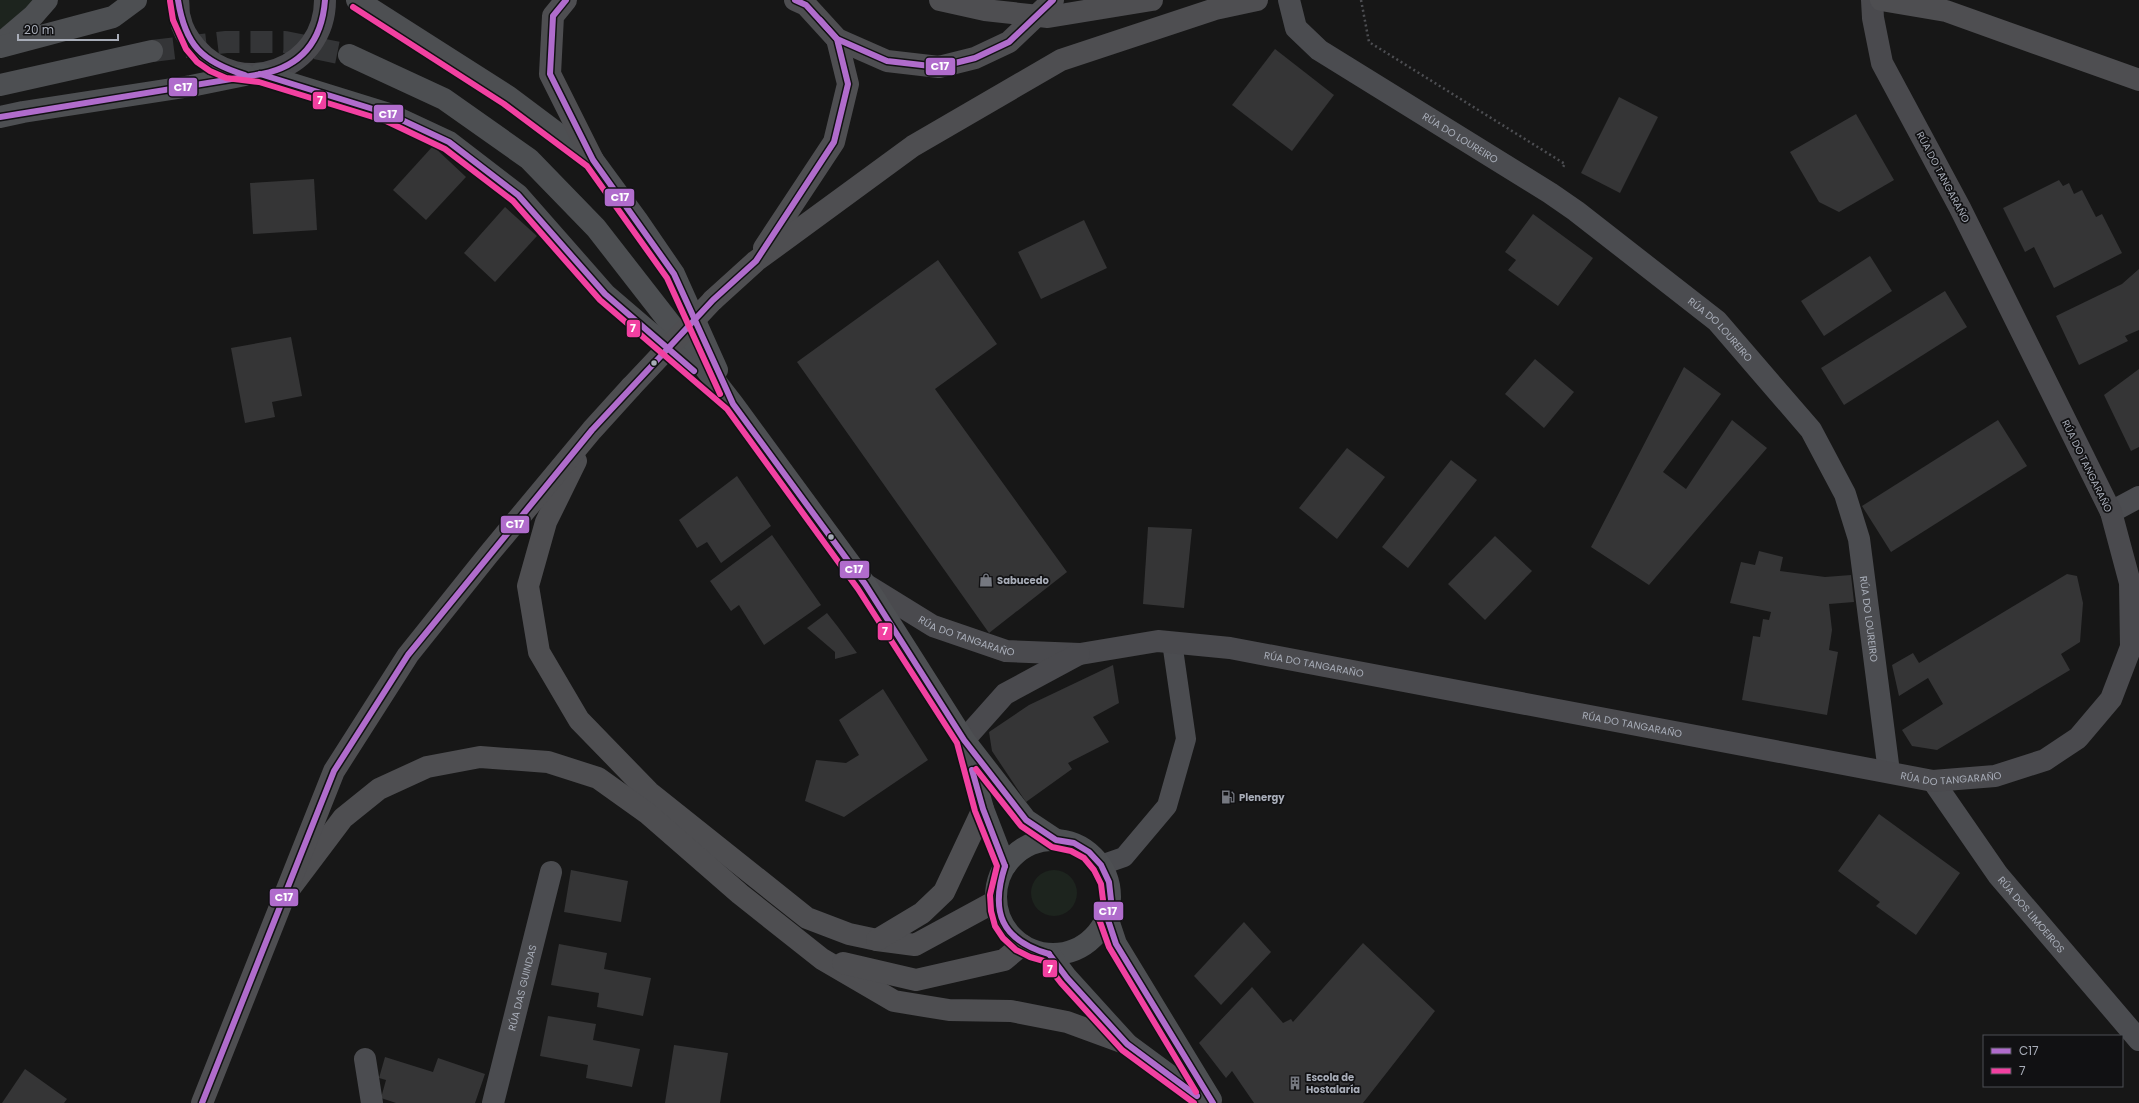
<svg xmlns="http://www.w3.org/2000/svg" width="2139" height="1103" font-family="Poppins,sans-serif">
  <style>
    .green { fill: #1d241e }
    .building { fill: #353536 }
    .lines { fill: none; stroke-linecap: round; stroke-linejoin: round }
    .primary-tunnel { stroke: #343537; stroke-width: 22; stroke-dasharray: 22 11; stroke-linecap: butt }
    .path { stroke: #4d4e52; stroke-width: 2.5; stroke-dasharray: 2 3; stroke-linecap: butt }
    .lane { stroke: #4b4c50; stroke-width: 20 }
    .street { stroke: #4b4c50; stroke-width: 22 }
    .secondary { stroke: #4a4a4e; stroke-width: 22 }
    .primary { stroke: #4d4f52; stroke-width: 22 }
    .highway { stroke: #4e4e51; stroke-width: 22 }
    .highway-bridge { stroke: #4e4e51; stroke-width: 22 }
    .bus-1-casing { stroke: #111113; stroke-width: 9 }
    .bus-2-casing { stroke: #111113; stroke-width: 9 }
    .bus-1 { stroke: #b06ccc; stroke-width: 6 }
    .bus-2 { stroke: #f240a1; stroke-width: 6 }
    .bus-dot { fill: #a8adb8; stroke: #111113; stroke-width: 1.5 }
    .labels { text-anchor: middle; dominant-baseline: central; stroke-width: 3.5; stroke-linejoin: round; paint-order: stroke }
    .street-label { font-size: 10px; fill: #a8adb8; stroke: #111113 }
    .poi-label { font-size: 10px; font-weight: bold; fill: #a8adb8; stroke: #111113; text-anchor: start }
    .line-badge { stroke: #111113; stroke-width: 1.5 }
    .badge-label { font-size: 11px; text-anchor: middle; font-weight: bold; fill: #fff }
  </style>
  <rect width="100%" height="100%" fill="#171717"/>
  <g class="green">
    <polygon points="0,0 38,0 0,30"/>
    <circle cx="1054" cy="893" r="23"/>
  </g>
  <g class="building">
    <polygon points="1275,49 1334,95 1292,151 1232,105"/>
    <polygon points="1619,97 1658,117 1620,193 1581,173"/>
    <polygon points="1856,114 1894,180 1839,212 1819,202 1790,152"/>
    <polygon points="433,146 466,177 426,220 393,190"/>
    <polygon points="314,179 317,230 253,234 250,183"/>
    <polygon points="2059,180 2063,186 2069,183 2074,194 2082,190 2096,217 2102,214 2122,253 2054,288 2034,247 2025,252 2003,208"/>
    <polygon points="505,207 537,236 495,282 464,253"/>
    <polygon points="1533,214 1593,258 1558,306 1508,270 1516,260 1505,252"/>
    <polygon points="1084,220 1107,268 1041,299 1018,252"/>
    <polygon points="1870,256 1892,291 1824,336 1801,301"/>
    <polygon points="938,260 997,344 935,389 1067,572 989,633 797,362"/>
    <polygon points="2139,269 2139,330 2125,336 2128,341 2079,365 2056,316 2122,284"/>
    <polygon points="1945,291 1967,327 1844,405 1821,368"/>
    <polygon points="291,337 302,396 272,402 275,417 245,423 231,348"/>
    <polygon points="1535,359 1574,392 1544,428 1505,394"/>
    <polygon points="1684,367 1721,394 1663,472 1686,489 1732,420 1767,448 1649,585 1591,547"/>
    <polygon points="2139,369 2139,447 2131,451 2104,395"/>
    <polygon points="1998,420 2027,466 1891,552 1862,506"/>
    <polygon points="1347,448 1385,477 1337,539 1299,508"/>
    <polygon points="1451,460 1477,480 1408,568 1382,547"/>
    <polygon points="737,476 771,526 721,563 707,542 697,548 679,520"/>
    <polygon points="1148,527 1192,529 1184,608 1143,604"/>
    <polygon points="772,535 821,605 764,645 739,605 731,611 710,581"/>
    <polygon points="1495,536 1532,571 1485,620 1448,584"/>
    <polygon points="1759,551 1783,557 1780,571 1825,577 1851,575 1854,602 1829,604 1832,630 1829,650 1838,652 1827,715 1742,700 1753,636 1760,637 1763,619 1769,620 1771,612 1730,603 1741,562 1755,565"/>
    <polygon points="2067,574 2077,576 2083,603 2080,642 2061,654 2070,670 1937,750 1912,746 1902,730 1943,704 1928,678 1899,696 1892,665 1913,653 1919,663"/>
    <polygon points="827,613 838,627 857,653 835,659 835,652 807,628"/>
    <polygon points="1113,665 1119,703 1093,717 1109,742 1068,763 1072,769 1026,802 992,751 989,732 1029,705"/>
    <polygon points="883,689 928,760 844,817 805,801 816,760 846,763 859,755 839,720"/>
    <polygon points="1879,814 1960,873 1916,935 1876,906 1880,902 1838,871"/>
    <polygon points="571,870 628,881 621,922 564,912"/>
    <polygon points="1244,922 1271,952 1221,1005 1194,976"/>
    <polygon points="1363,943 1435,1011 1363,1103 1254,1103 1232,1071 1226,1078 1199,1043 1252,987 1283,1023 1291,1019 1293,1022"/>
    <polygon points="559,944 607,953 604,969 651,978 643,1016 597,1007 599,993 551,985"/>
    <polygon points="548,1016 596,1024 593,1040 640,1049 632,1087 586,1078 588,1065 540,1056"/>
    <polygon points="674,1045 728,1053 720,1103 665,1103"/>
    <polygon points="385,1057 433,1072 438,1058 485,1074 475,1103 396,1103 381,1098 386,1080 379,1078"/>
    <polygon points="25,1069 67,1099 64,1103 2,1103"/>
  </g>
  <g class="lines">
    <polyline class="primary-tunnel" points="152,51 226,42 285,42 349,55"/>
    <polyline class="path" points="1361,0 1369,42 1565,164 1563,167"/>
    <polyline class="lane" points="1101,865 1124,857 1167,806 1186,739 1172,642"/>
    <g class="street">
      <path id="s1" d="M 1289,0 L 1296,28 L 1319,50 L 1550,193 L 1576,211 L 1717,321 L 1811,430 L 1845,494 L 1859,539 L 1889,772"/>
      <polyline points="2111,512 2139,497"/>
      <path id="s2" d="M 1933,781 L 1998,875 L 2139,1040"/>
      <polyline points="365,1059 372,1103"/>
      <path id="s3" d="M 493,1103 L 551,872"/>
    </g>
    <g class="secondary">
      <path d="M 178,0 C 179,6 178,13 180,18 C 182,29 189,40 196,48 C 241,100 325,69 325,0"/>
      <path id="s4" d="M 865,584 L 933,626 L 1006,651 L 1080,654 L 1158,641 L 1230,648 L 1933,781 L 1995,776 L 2045,760 L 2078,738 L 2111,699 L 2131,647 L 2130,583 L 2111,512 L 1960,208 L 1882,63 L 1873,18 L 1872,0"/>
      <polyline points="964,740 1005,694 1079,654"/>
    </g>
    <g class="primary">
      <polyline points="357,0 509,97 593,160 637,220 674,274 717,370"/>
      <polyline points="0,44 33,16 47,0"/>
      <polyline points="0,47 113,17 136,0"/>
      <polyline points="349,55 444,99 529,159 596,228 733,404 865,584 964,740 1026,820 1056,840"/>
      <polyline points="260,74 389,114 449,142 518,195 605,294 682,360"/>
      <polyline points="0,85 152,51"/>
      <polyline points="0,117 23,112 191,86 245,75"/>
      <polyline points="967,751 983,809 1005,866"/>
      <circle cx="1053" cy="897" r="57"/>
      <polyline points="1107,917 1116,944 1211,1100"/>
      <polyline points="1049,954 1067,978 1127,1044 1207,1103"/>
    </g>
    <g class="highway">
      <polyline points="566,0 553,16 550,74 593,160"/>
      <polyline points="795,0 806,5 837,39 887,61 939,67 975,58 1009,42 1053,0"/>
      <polyline points="940,0 985,10 1048,17 1152,0"/>
      <polyline points="1881,0 1946,11 2139,80"/>
      <polyline points="764,248 834,142 848,84 837,39"/>
      <polyline points="713,300 756,261 913,146 1061,60 1215,9 1257,0"/>
      <polyline points="576,461 546,522 528,586 539,652 579,720 649,792 807,918 849,934 877,940 915,945 996,901"/>
      <polyline points="282,899 343,818 379,789 427,767 480,757 548,762 598,778 647,813 740,894 822,959 894,1001 949,1010 1011,1011 1067,1022 1127,1044"/>
      <polyline points="877,940 922,913 944,892 983,809"/>
      <polyline points="843,963 916,980 1004,960 1022,945"/>
      <polyline points="202,1103 334,771 408,655 488,555 592,430 631,387"/>
    </g>
    <polyline class="highway-bridge" points="631,387 713,300"/>
    <g class="bus-1-casing">
      <g id="bus-1">
        <path d="M 178,0 C 185,45 202,62 245,75"/>
        <polyline points="566,0 553,16 550,74 593,160 674,274 733,404 865,584 964,740 1026,820 1056,840 1074,843 1089,852 1101,865 1109,882 1111,900 1107,917 1116,944 1213,1103"/>
        <polyline points="820,20 837,39 887,61 939,67 975,58 1009,42 1053,0"/>
        <polyline points="260,74 389,114 449,142 518,195 605,294 694,371"/>
        <path d="M 0,117 L 262,74 C 302,66 322,40 325,0"/>
        <polyline points="972,770 983,809 1005,866"/>
        <path d="M 1005,866 C 990,912 1001,940 1049,954"/>
        <polyline points="1049,954 1067,978 1127,1044 1197,1096"/>
        <polyline points="202,1103 334,771 408,655 592,430 713,300 756,261 834,142 848,84 837,39 806,5 795,0"/>
      </g>
    </g>
    <g class="bus-2-casing">
      <g id="bus-2">
        <polyline points="170,1 173,20 186,49 197,62 210,71 226,78 259,82 386,121 445,149 513,201 600,300 727,409 858,589 957,743 975,811 997,866 990,895 991,911 995,926 1003,938 1016,950 1030,957 1044,961 1061,983 1122,1050 1194,1103"/>
        <polyline points="353,7 504,104 587,166 667,278 720,394"/>
        <polyline points="976,769 1021,826 1052,847 1071,851 1084,858 1094,870 1101,884 1103,900 1099,919 1109,947 1196,1092"/>
      </g>
    </g>
    <use href="#bus-1" class="bus-1"/>
    <use href="#bus-2" class="bus-2"/>
  </g>
  <defs>
    <g id="shop-bare" transform="scale(1.08)"><path d="M-5-2.5h2.3a2.7 3.5 0 0 1 5.4 0H5L5.5 6h-11ZM-1.5-2.5h3a1.5 2.3 0 0 0-3 0Z" fill="#757880" stroke="#111113" stroke-width="2.5" paint-order="stroke"/></g>
    <g id="fuel-bare" transform="scale(1.08)"><path d="M-5.5-6h7V0h2V4h1.3V-2.5L3-4.5l.8-.8L6-3V5H2.5V1h-1V6h-7ZM-4.2-4.7v3.2H.2V-4.7Z" fill="#757880" stroke="#111113" stroke-width="2.5" paint-order="stroke"/></g>
    <g id="building-bare" transform="scale(1.08)"><path d="M-4-6H4V6H1V3H-1V6H-4ZM-2.5-4.3h1.7v1.8h-1.7ZM.8-4.3h1.7v1.8H.8ZM-2.5-1h1.7V.8h-1.7ZM.8-1h1.7V.8H.8Z" fill="#757880" stroke="#111113" stroke-width="2.5" paint-order="stroke"/></g>
  </defs>
  <g fill-rule="evenodd">
    <use href="#shop-bare" x="986" y="580"/>
    <use href="#fuel-bare" x="1228" y="797"/>
    <use href="#building-bare" x="1295" y="1083"/>
  </g>
  <g class="bus-dot">
    <circle cx="654" cy="363" r="3.5"/>
    <circle cx="831" cy="537" r="3.5"/>
  </g>
  <g class="labels">
    <g class="street-label">
      <text stroke="none"><textPath href="#s1" startOffset="227">RÚA DO LOUREIRO</textPath></text>
      <text transform="translate(1943 177) rotate(62)">RÚA DO TANGARAÑO</text>
      <text stroke="none"><textPath href="#s1" startOffset="551">RÚA DO LOUREIRO</textPath></text>
      <text transform="translate(2087 466) rotate(64)">RÚA DO TANGARAÑO</text>
      <text stroke="none"><textPath href="#s1" startOffset="887">RÚA DO LOUREIRO</textPath></text>
      <text stroke="none"><textPath href="#s4" startOffset="115">RÚA DO TANGARAÑO</textPath></text>
      <text stroke="none"><textPath href="#s4" startOffset="468">RÚA DO TANGARAÑO</textPath></text>
      <text stroke="none"><textPath href="#s4" startOffset="792">RÚA DO TANGARAÑO</textPath></text>
      <text stroke="none"><textPath href="#s4" startOffset="1116">RÚA DO TANGARAÑO</textPath></text>
      <text stroke="none"><textPath href="#s2" startOffset="166">RÚA DOS LIMOEIROS</textPath></text>
      <text stroke="none"><textPath href="#s3" startOffset="119">RÚA DAS GUINDAS</textPath></text>
    </g>
    <g class="poi-label">
      <text x="997" y="580">Sabucedo</text>
      <text x="1239" y="797">Plenergy</text>
      <text x="1306" y="1077">Escola de<tspan x="1306" dy="12">Hostalaría</tspan></text>
    </g>
  </g>
  <g class="line-badge">
    <rect x="925" y="57" width="31" height="19" rx="4" fill="#b06ccc"/>
    <rect x="168" y="77" width="30" height="20" rx="4" fill="#b06ccc"/>
    <rect x="312" y="91" width="15" height="19" rx="4" fill="#f240a1"/>
    <rect x="373" y="104" width="31" height="19" rx="4" fill="#b06ccc"/>
    <rect x="604" y="188" width="31" height="19" rx="4" fill="#b06ccc"/>
    <rect x="626" y="319" width="15" height="19" rx="4" fill="#f240a1"/>
    <rect x="500" y="515" width="30" height="19" rx="4" fill="#b06ccc"/>
    <rect x="839" y="560" width="31" height="19" rx="4" fill="#b06ccc"/>
    <rect x="877" y="622" width="16" height="19" rx="4" fill="#f240a1"/>
    <rect x="269" y="888" width="30" height="19" rx="4" fill="#b06ccc"/>
    <rect x="1093" y="901" width="31" height="20" rx="4" fill="#b06ccc"/>
    <rect x="1042" y="959" width="16" height="19" rx="4" fill="#f240a1"/>
  </g>
  <g class="badge-label">
    <text x="940" y="70">C17</text>
    <text x="183" y="91">C17</text>
    <text x="320" y="104">7</text>
    <text x="388" y="118">C17</text>
    <text x="620" y="201">C17</text>
    <text x="633" y="332">7</text>
    <text x="515" y="528">C17</text>
    <text x="854" y="573">C17</text>
    <text x="885" y="635">7</text>
    <text x="284" y="901">C17</text>
    <text x="1108" y="915">C17</text>
    <text x="1050" y="973">7</text>
  </g>
  <rect x="1983" y="1035" width="140" height="52" fill="#111113" stroke="#4d4f55"/>
  <rect x="1991" y="1048" width="20" height="6" fill="#b06ccc" stroke="#4d4f55"/>
  <text x="2019" y="1055" font-size="12" fill="#a8adb8">C17</text>
  <rect x="1991" y="1068" width="20" height="6" fill="#f240a1" stroke="#4d4f55"/>
  <text x="2019" y="1075" font-size="12" fill="#a8adb8">7</text>
  <path d="M18 34v6h100v-6" fill="none" stroke="#a8adb8" stroke-width="2"/>
  <text x="24" y="34" font-size="12" fill="#a8adb8" stroke="#111113" stroke-width="3" paint-order="stroke">20 m</text>
</svg>
